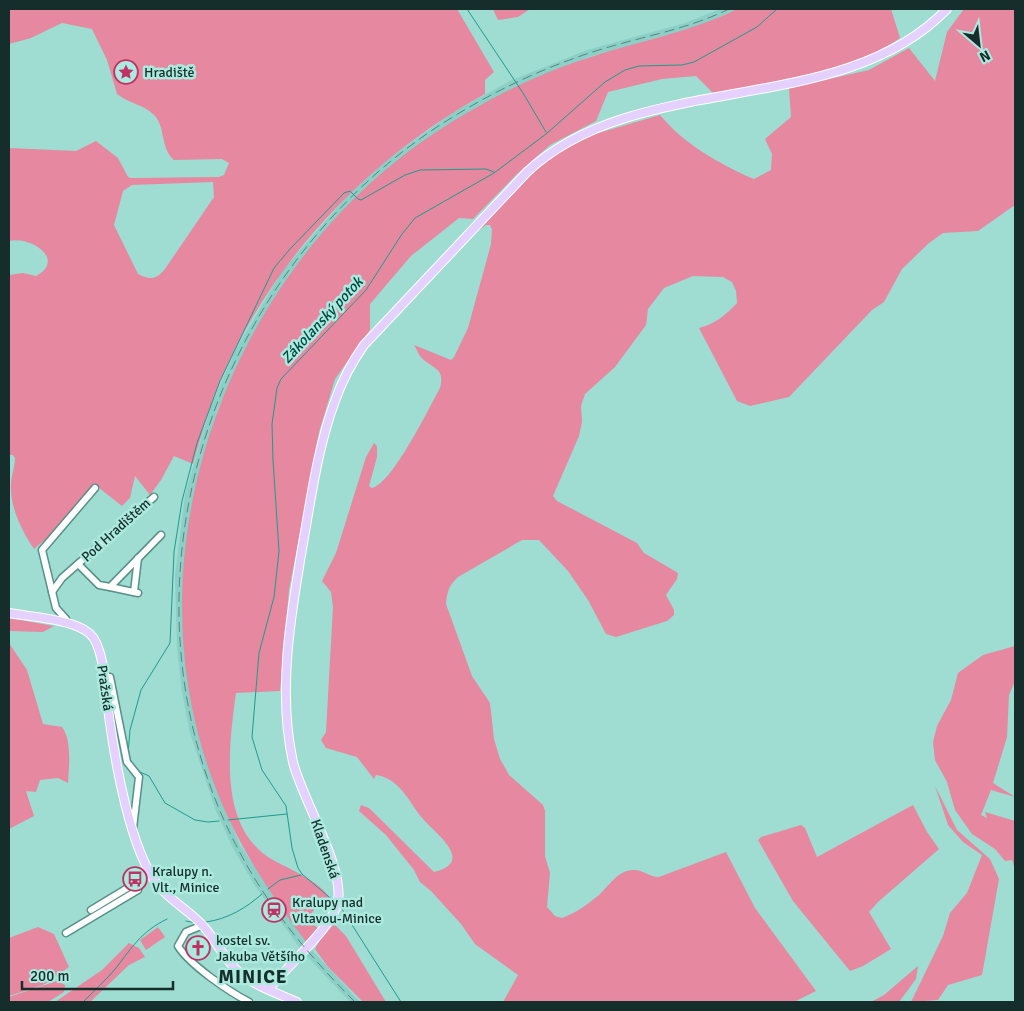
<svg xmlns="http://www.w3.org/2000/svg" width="1024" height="1011" font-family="Signika,sans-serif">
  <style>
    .built { fill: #8bd0c7 }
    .green { fill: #e6889f; fill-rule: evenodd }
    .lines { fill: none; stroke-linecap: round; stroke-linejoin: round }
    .stream { stroke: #1f9b8f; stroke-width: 1 }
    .minor-casing { stroke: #569188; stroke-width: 9 }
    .major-casing { stroke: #fff; stroke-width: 10 }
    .minor { stroke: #fff; stroke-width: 6 }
    .major { stroke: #e5d1ff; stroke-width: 8 }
    .rail { stroke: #5a857e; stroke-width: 1; stroke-dasharray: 10 5; stroke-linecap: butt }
    .labels { text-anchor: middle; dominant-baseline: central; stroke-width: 5; stroke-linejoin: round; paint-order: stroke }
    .poi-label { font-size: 14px; fill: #162e2b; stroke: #ace9df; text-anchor: start }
    .street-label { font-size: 14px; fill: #162e2b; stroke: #ace9df }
    .water-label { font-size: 15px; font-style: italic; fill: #004841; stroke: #ace9df }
    .district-label { font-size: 19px; font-weight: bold; letter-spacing: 1px; fill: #162e2b; stroke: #ace9df }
  </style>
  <rect width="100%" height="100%" fill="#9fdcd2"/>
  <polygon class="built" points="720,9 737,9 701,25 589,57 513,88 421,143 392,165 353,201 290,274 243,353 217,411 193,496 183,575 184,647 194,715 210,772 240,845 308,946 360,1002 350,1002 302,951 255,886 233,848 216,811 190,733 182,692 177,648 175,575 185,495 210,409 236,349 283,270 347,196 387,160 454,112 512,80 587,50 685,23"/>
  <g class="green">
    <path d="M 9,9 L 457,9 L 494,72 L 485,80 L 485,94 C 369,158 272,259 220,382 C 209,408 201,436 193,464 L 174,456 L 161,480 L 150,495 L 135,476 L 130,498 L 122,506 L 94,484 L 48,537 L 34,549 C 22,531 10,508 11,485 C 11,476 15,467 15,458 L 13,455 L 9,455 L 9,275 L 23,273 L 36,276 C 66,260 32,236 9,241 L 9,148 L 76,151 L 96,141 L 118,158 L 128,177 L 131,178 L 219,177 L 224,175 L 229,163 L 222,159 L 174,160 C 160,148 166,127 154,115 C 145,105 128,103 117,94 L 107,60 L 92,29 L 62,23 L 31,38 L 9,44 ZM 213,182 L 214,197 L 165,269 C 156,280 150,280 138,274 L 114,225 L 123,191 L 132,185 Z"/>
    <polygon points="493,9 530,9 518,17 498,20"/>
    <path d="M 737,9 L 891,9 L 900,38 C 846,74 778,82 715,95 L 696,76 L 662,79 L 608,92 L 596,121 L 550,145 L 517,174 L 473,219 L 459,218 L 411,256 L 370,304 L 370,330 L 335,379 L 319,432 L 289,590 L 280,691 L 236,693 C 229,746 217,828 273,860 C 295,872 321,881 334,904 L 322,897 L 315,906 L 316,908 L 306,919 L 318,928 L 306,942 C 266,889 232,836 210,773 C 128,541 233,266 436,132 C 485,100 538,73 594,56 C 642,40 691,32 737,9 Z"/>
    <path d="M 964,9 L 1015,9 L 1015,205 L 978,231 L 943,233 L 929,243 L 902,269 L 884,302 L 872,310 L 789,397 L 750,406 L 737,401 L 699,328 C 715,324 727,314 737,303 L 736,291 L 732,282 L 723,277 L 693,276 L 664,288 L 648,309 L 646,325 L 615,367 L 585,394 L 581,406 L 582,422 L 579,436 L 553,496 L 557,501 L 637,543 L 644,553 L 678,573 L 677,579 L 666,595 L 674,610 L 674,615 L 667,621 L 616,637 L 606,634 L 588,600 L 568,571 L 539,540 L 522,540 L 458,577 C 449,585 447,592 446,604 L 472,676 L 490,703 L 494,739 L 500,759 L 509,775 L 543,805 L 545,811 L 545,856 L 550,873 L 547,907 L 555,916 L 562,918 C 576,913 588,904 599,895 C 609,886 618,870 633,870 C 642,869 649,877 659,877 L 726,852 L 755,908 L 816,991 L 794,1002 L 503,1002 L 518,975 L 475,944 L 461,924 L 431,891 L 420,882 L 414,870 L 386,835 L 359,811 L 361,805 L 369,808 L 434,872 C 476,862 435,833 423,819 C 410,804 400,778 376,775 L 374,779 L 357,757 L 326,748 L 321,740 L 326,732 L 333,607 L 331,592 L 322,581 L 336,553 L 366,457 L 374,443 L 377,446 L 377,457 L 369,486 L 372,488 C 392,484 429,408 440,388 C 446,367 431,369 420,356 C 418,353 416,348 414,345 L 451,360 L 454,357 L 468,328 L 491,244 L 492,230 L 490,225 L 486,225 L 478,231 L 548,157 L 588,136 L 660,115 C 684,144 719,164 754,179 L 771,170 L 772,154 L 765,139 L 791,117 L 789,88 L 869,70 L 909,48 L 935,81 L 947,32 Z"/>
    <polygon points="9,618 54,626 43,632 9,631"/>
    <path d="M 9,643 L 27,670 L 43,724 L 62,727 C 72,740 69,767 68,783 L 58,778 L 40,780 L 36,792 L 26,791 L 34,816 L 9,829 Z"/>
    <polygon points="1015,646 1015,681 1009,695 1007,737 993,783 1015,797 991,790 981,815 987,818 985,812 1015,821 1015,869 1012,860 1005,861 995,849 972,834 955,810 947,782 935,760 933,742 937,726 951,700 958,673 983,655"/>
    <polygon points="935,786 957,830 990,859 999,879 982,975 948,985 938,1000 911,1002 943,936 950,913 967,893 982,855 963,842 948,825"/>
    <polygon points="913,805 927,832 939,849 878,902 869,912 891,949 863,966 850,971 793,901 758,840 761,837 801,825 805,828 817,857"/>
    <polygon points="334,924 346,936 386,1002 363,1002 328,967 315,949 320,940"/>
    <polygon points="38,927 54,934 69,967 43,985 9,996 9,938"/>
    <polygon points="158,927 165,937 146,950 140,940"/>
    <polygon points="129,943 139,948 145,957 129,965 90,1002 55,1002 102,970"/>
    <polygon points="918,966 916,979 899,1002 871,1002 884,995"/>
    <polygon points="57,981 65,985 64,992 48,1002 9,1002 9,997"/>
  </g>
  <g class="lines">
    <g class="stream">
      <polyline points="467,9 523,93 546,132"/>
      <polyline points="128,754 130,730 141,690 170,643 174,552 182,501 197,443 220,381 274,268 290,249 344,193 350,191 358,199 361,200 405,175 420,170 486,169 494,172"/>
      <polyline points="140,772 149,776 165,803 195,820 208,822 219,821"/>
      <polyline points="228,820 287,814"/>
      <polyline points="268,889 280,880 301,875"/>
      <polyline points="335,902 302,874 298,868 292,848 286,806 262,770 252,737 259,653 274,597 279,551 273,460 272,424 277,388 281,379 366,290 402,234 415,218 494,173 546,134 605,82 625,70 639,66 682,65 694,62 757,27 777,9"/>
      <polyline points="340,906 401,1002"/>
      <polyline points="186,921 196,923"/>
      <path d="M 206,922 C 228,919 246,908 262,894"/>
      <path d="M 83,1002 C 94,991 106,980 116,968 C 133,946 141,932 167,919"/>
    </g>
    <g class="minor-casing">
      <g id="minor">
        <polyline points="78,564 99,585 110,587 161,535"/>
        <polyline points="110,587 138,593"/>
        <polyline points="52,592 62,578 154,497"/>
        <polyline points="134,592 138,558"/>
        <polyline points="65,623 66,619 56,608 42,550 95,488"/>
        <polyline points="110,677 127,762 139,777 133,828"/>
        <polyline points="91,910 134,884 138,885"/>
        <path d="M 203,925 L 186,932 L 178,946 C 190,965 228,991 249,1002"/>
        <polyline points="66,933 138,890 138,880"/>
      </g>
    </g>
    <g class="major-casing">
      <g id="major">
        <path d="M 9,613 C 31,617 72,619 89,633 C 105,646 106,695 109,716 C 115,761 130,850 158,885 C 171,902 191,911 205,928 C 217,942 225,961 240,973 C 255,986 279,994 297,1002"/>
        <path d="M 269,989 C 286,967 334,926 338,901 C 344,866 302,799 293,762 C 276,686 293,602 306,526 C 313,485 320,441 335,401 C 342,381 352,362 364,345 L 527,172 C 638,68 840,120 947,9"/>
      </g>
    </g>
    <use href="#minor" class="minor"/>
    <use href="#major" class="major"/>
    <path class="rail" d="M 355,1002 C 309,956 268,907 238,849 C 108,601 202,290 428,133 C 481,97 540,68 602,49 C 645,36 688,29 729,9"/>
  </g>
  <defs>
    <g id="sight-ring" transform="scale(1.25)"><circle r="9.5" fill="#ace9df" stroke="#bf3264" stroke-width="1.5"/><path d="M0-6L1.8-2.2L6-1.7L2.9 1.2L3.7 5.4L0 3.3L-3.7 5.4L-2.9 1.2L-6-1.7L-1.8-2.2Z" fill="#bf3264"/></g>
    <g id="bus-ring" transform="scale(1.25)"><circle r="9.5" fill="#ace9df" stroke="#bf3264" stroke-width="1.5"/><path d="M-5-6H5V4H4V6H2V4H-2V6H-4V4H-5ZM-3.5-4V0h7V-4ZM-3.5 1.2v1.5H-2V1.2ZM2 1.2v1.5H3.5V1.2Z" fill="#bf3264"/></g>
    <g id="station-ring" transform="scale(1.25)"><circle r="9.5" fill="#ace9df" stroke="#bf3264" stroke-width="1.5"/><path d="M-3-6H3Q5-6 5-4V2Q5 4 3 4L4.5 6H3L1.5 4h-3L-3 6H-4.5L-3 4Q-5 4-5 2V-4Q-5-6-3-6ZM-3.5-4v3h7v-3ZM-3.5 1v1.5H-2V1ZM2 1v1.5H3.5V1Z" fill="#bf3264"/></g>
    <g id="church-ring" transform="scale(1.25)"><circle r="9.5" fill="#ace9df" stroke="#bf3264" stroke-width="1.5"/><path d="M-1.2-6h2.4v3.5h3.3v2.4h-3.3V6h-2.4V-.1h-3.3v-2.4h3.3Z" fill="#bf3264"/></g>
  </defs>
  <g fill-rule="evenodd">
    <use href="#sight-ring" x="126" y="72"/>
    <use href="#bus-ring" x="135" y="879"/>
    <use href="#station-ring" x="274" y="910"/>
    <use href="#church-ring" x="198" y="948"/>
  </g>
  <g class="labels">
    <g class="poi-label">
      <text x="144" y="72">Hradiště</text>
      <text x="152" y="871">Kralupy n.<tspan x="152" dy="16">Vlt., Minice</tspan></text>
      <text x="292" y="902">Kralupy nad<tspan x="292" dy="16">Vltavou-Minice</tspan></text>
      <text x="216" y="940">kostel sv.<tspan x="216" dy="16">Jakuba Většího</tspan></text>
    </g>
    <g class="street-label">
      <text transform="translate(116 530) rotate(-42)">Pod Hradištěm</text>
      <text transform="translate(105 688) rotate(82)">Pražská</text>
      <text transform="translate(325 849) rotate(71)">Kladenská</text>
    </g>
    <g class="water-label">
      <text transform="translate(322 320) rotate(-47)">Zákolanský potok</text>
    </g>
    <g class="district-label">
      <text x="253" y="977">MINICE</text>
    </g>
  </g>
  <rect width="1024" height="1011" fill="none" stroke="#162e2b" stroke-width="20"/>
  <g transform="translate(979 45) rotate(152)" stroke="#ace9df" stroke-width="4" paint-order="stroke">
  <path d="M0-4L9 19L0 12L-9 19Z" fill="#162e2b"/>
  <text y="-8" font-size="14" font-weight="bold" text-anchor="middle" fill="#162e2b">N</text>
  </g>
  <path d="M22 981v8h151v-8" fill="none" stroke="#162e2b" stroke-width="2.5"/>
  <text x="30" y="981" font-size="15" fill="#162e2b" stroke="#ace9df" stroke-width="4" paint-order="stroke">200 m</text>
</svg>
